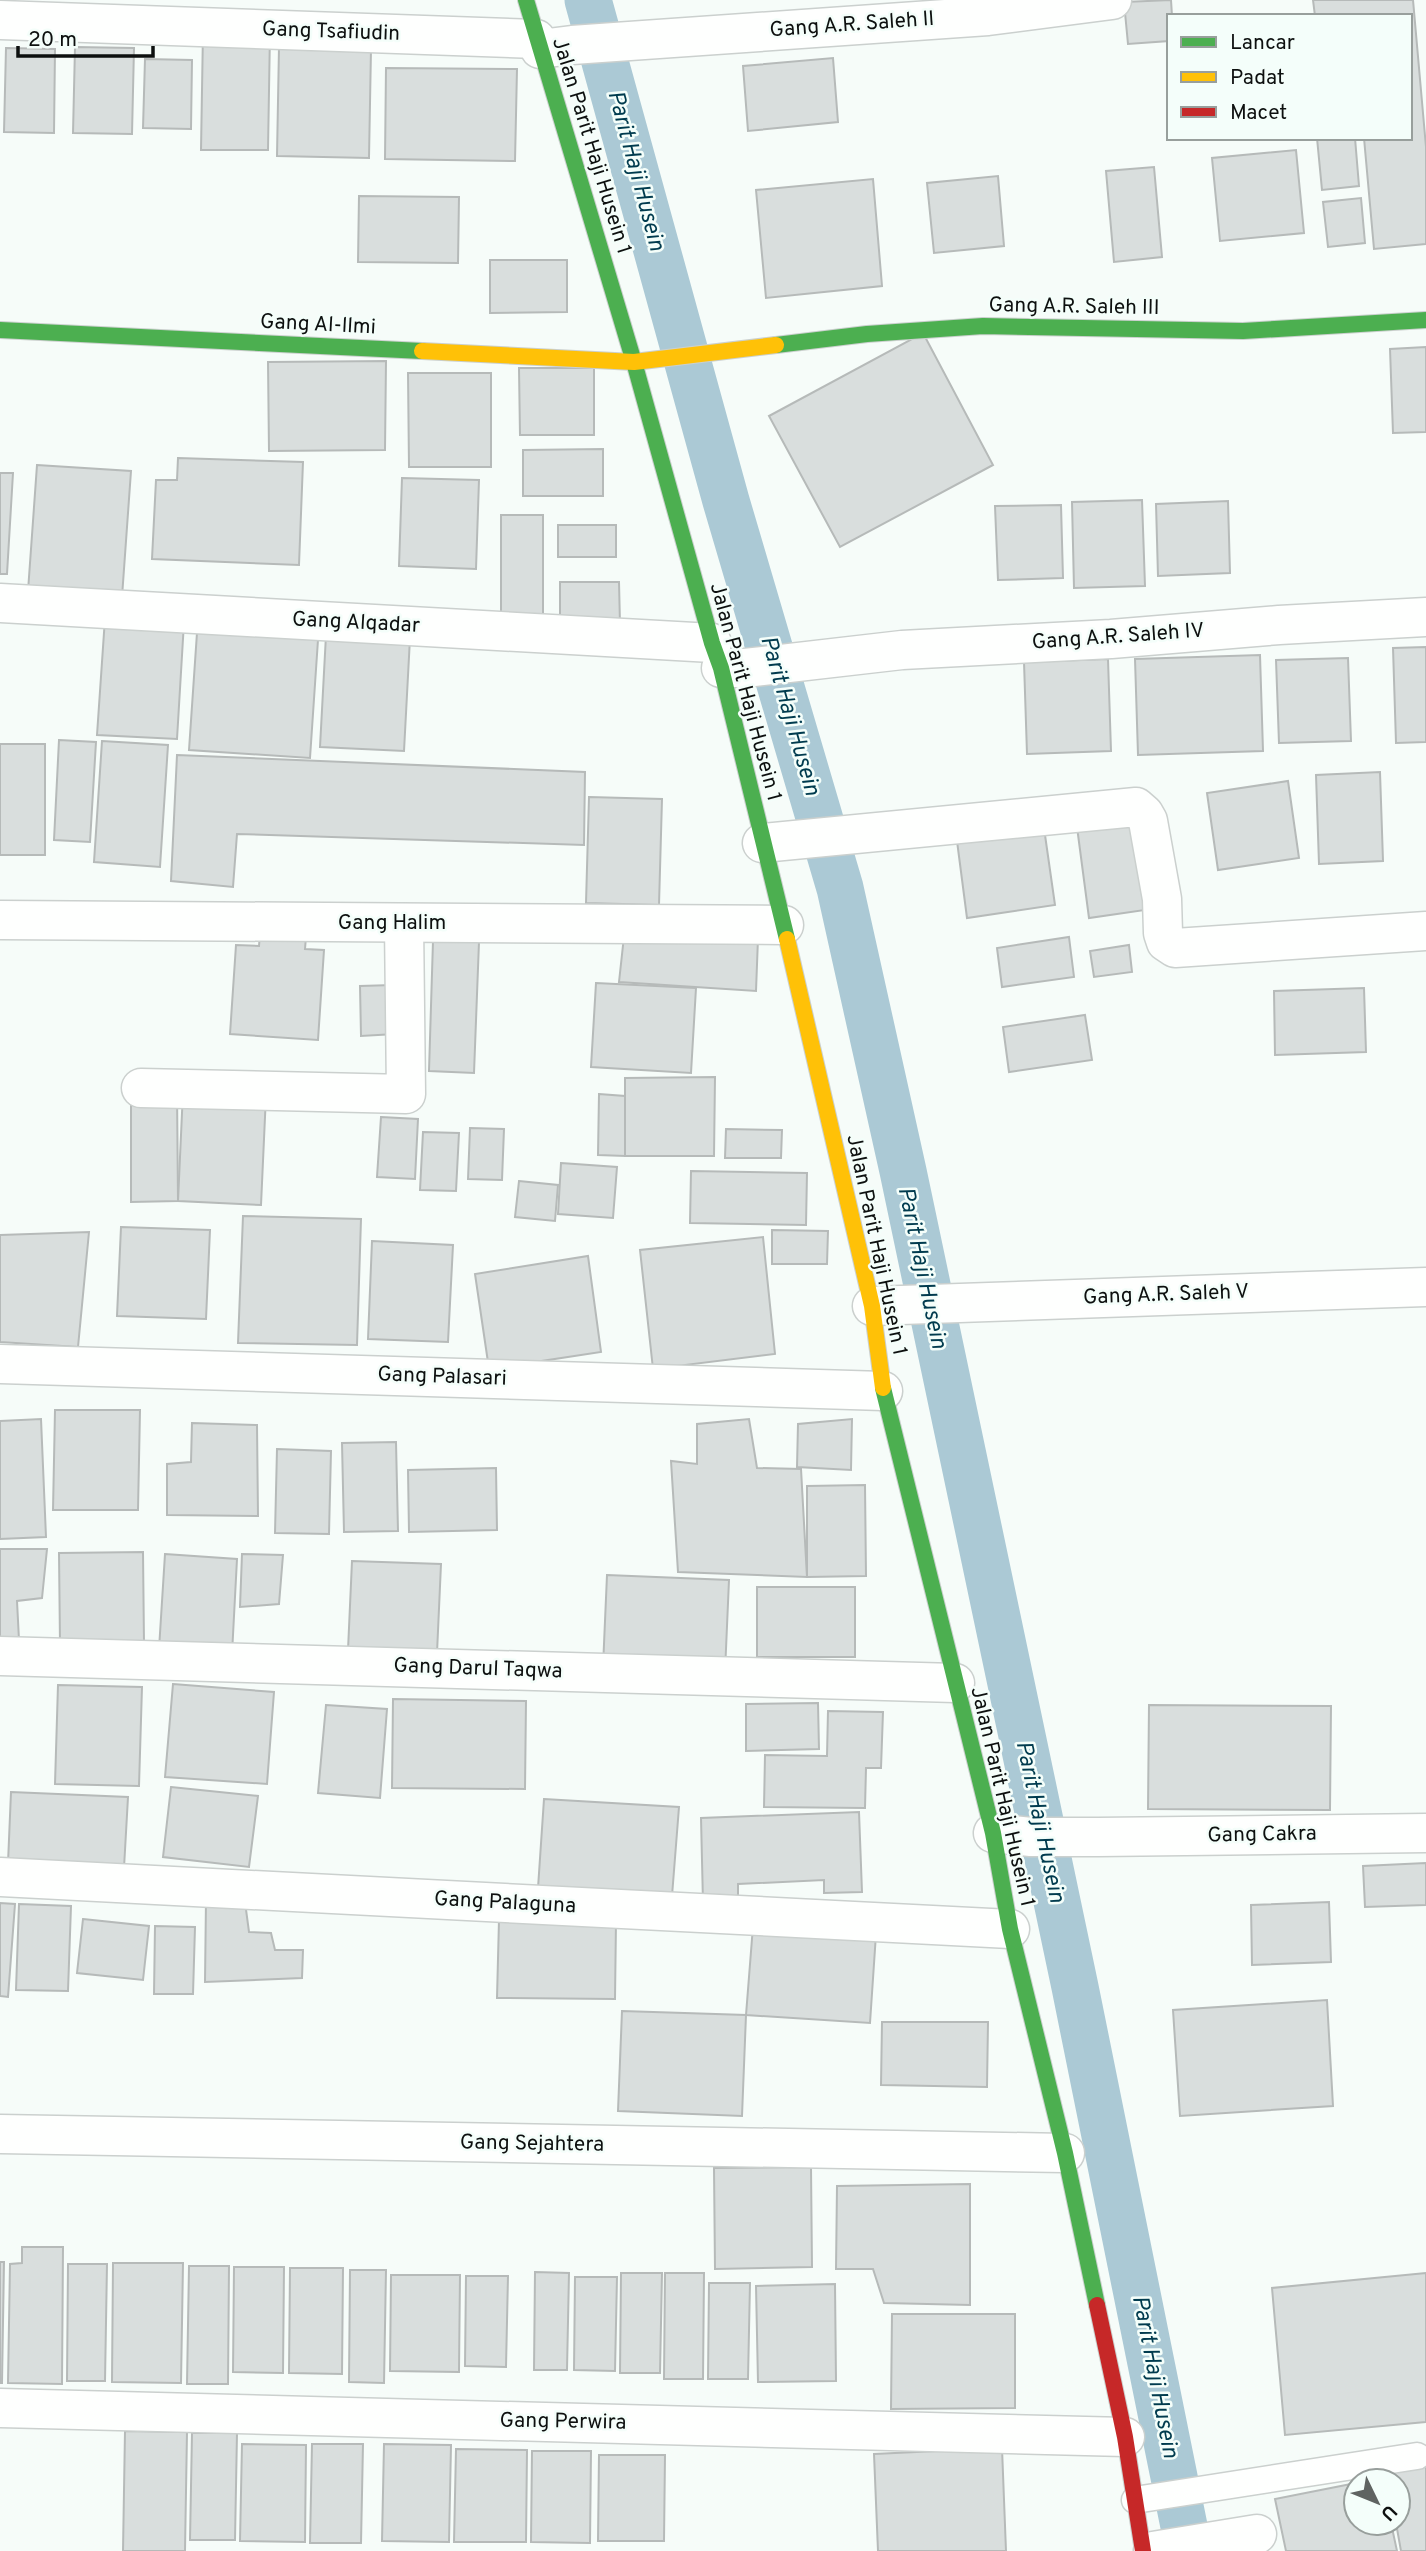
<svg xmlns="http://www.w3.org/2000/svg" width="1426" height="2551" font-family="Overpass,sans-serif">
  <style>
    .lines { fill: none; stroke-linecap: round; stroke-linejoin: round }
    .canal { stroke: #abc9d5; stroke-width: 47 }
    .building { fill: #d9dedd; stroke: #b6bab9; stroke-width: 2 }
    .lane-casing { stroke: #cbd0ce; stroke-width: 29 }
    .street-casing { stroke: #cbd0ce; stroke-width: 41 }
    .fast-casing { stroke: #cbd0ce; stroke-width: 18 }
    .slow-casing { stroke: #cbd0ce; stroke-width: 18 }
    .jam-casing { stroke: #cbd0ce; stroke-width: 18 }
    .lane { stroke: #fefffe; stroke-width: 26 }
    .street { stroke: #fefffe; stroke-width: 38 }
    .fast { stroke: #4caf50; stroke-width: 16 }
    .slow { stroke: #ffc107; stroke-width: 16 }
    .jam { stroke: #c62828; stroke-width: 16 }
    .labels { text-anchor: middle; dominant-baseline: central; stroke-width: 5; stroke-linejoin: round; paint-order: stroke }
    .street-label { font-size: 21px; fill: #0d100f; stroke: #f4fefa }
    .water-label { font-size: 23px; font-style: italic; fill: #003b4e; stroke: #f4fefa }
  </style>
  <rect width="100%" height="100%" fill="#f6fcf9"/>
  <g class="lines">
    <polyline class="canal" points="588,0 726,501 840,888 903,1171 1075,1987 1189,2551"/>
  </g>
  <g class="building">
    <polygon points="1171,0 1172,16 1169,16 1169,41 1128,44 1124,2"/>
    <polygon points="1313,0 1413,0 1426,147 1426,244 1374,249 1364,138 1410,138 1410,16 1315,16"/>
    <polygon points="203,31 270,32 268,150 201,150"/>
    <polygon points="75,47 134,48 132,134 73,133"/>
    <polygon points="279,47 371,49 369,158 277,156"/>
    <polygon points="6,48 55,49 54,133 4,132"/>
    <polygon points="833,58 838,122 748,131 743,66"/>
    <polygon points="145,59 192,60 191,129 143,128"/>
    <polygon points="386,68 517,69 515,161 385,159"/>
    <polygon points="1317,138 1355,138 1359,186 1322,190"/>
    <polygon points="1296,150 1304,233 1220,241 1212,158"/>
    <polygon points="1154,167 1162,257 1114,262 1106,171"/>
    <polygon points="998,176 1004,246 934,253 927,183"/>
    <polygon points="873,179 882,286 766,298 756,190"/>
    <polygon points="359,196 459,197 458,263 358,262"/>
    <polygon points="1361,198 1365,243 1328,247 1323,202"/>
    <polygon points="490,260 567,260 567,312 490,313"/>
    <polygon points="923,333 993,465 840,547 769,416"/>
    <polygon points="1426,347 1426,432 1393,433 1390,349"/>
    <polygon points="386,361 385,450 269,451 268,362"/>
    <polygon points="519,368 594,368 594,435 520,435"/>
    <polygon points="408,373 491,373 491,467 409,467"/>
    <polygon points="603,449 603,496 523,496 523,450"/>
    <polygon points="178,458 303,462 299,565 152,559 156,480 177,480"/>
    <polygon points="37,465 131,471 122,597 28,591"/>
    <polygon points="0,473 13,473 7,574 0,574"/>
    <polygon points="402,478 479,480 476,569 399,566"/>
    <polygon points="1142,500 1145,586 1074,588 1072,502"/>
    <polygon points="1228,501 1230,573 1158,576 1156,504"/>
    <polygon points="1061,505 1063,578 998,580 995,506"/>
    <rect x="501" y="515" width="42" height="106"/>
    <rect x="558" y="525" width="58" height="32"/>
    <polygon points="560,582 619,582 620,624 560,625"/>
    <polygon points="105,618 184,622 177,739 97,735"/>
    <polygon points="198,618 319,625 310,758 189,750"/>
    <polygon points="326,635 410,638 404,751 320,747"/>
    <polygon points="1426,647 1426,742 1396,743 1393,648"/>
    <polygon points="1260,655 1263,751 1138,755 1135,659"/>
    <polygon points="1348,658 1351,741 1279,743 1276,660"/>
    <polygon points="1108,659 1111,751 1027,754 1024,662"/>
    <polygon points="59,740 96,742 90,842 54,840"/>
    <polygon points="102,741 168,745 160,867 94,862"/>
    <rect x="0" y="744" width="45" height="111"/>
    <polygon points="177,755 585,772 584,845 237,834 233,887 171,881"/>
    <polygon points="1380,772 1383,861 1319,864 1316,775"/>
    <polygon points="1288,781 1299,858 1218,870 1207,793"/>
    <polygon points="589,797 662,799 659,905 586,903"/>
    <polygon points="1133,819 1145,910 1089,918 1077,827"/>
    <polygon points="1044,828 1055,905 967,918 957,841"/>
    <polygon points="625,927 758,938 756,991 619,982"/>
    <polygon points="260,933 306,937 305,949 324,950 318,1040 230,1034 236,945 259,946"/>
    <polygon points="1069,937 1074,977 1002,987 997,948"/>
    <polygon points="433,941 479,942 474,1073 429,1071"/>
    <polygon points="1129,945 1132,972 1094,977 1090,951"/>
    <polygon points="596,983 696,988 691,1073 591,1067"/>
    <polygon points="393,985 395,1034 361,1036 360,986"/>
    <polygon points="1364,988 1366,1052 1275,1055 1274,991"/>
    <polygon points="1085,1015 1092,1060 1009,1072 1003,1027"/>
    <polygon points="715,1077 714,1156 625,1156 625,1078"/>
    <polygon points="131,1091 177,1091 178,1201 131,1202"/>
    <polygon points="183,1091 266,1095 261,1205 178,1201"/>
    <polygon points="599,1094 625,1096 625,1156 598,1155"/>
    <polygon points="381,1117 418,1119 415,1179 377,1177"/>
    <polygon points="470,1128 504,1129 502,1180 468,1179"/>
    <polygon points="726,1129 782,1130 781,1158 725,1158"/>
    <polygon points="423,1132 459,1133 456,1191 420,1190"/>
    <polygon points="561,1163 617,1167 613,1218 558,1214"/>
    <polygon points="691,1171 807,1173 806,1225 690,1223"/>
    <polygon points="519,1181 558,1185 555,1221 515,1217"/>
    <polygon points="243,1216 361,1219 357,1345 238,1343"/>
    <polygon points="121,1227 210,1230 206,1319 117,1316"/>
    <polygon points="772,1230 828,1231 827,1264 772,1264"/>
    <polygon points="89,1232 78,1347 0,1342 0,1235"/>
    <polygon points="763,1237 775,1354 653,1369 640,1250"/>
    <polygon points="372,1241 453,1245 448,1342 368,1339"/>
    <polygon points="588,1256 601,1352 489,1369 475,1274"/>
    <polygon points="55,1410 140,1410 138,1510 53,1510"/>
    <polygon points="41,1419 46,1537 0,1539 0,1421"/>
    <polygon points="749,1419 757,1468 801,1469 807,1577 678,1572 671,1461 697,1464 697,1424"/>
    <polygon points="852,1419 851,1470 797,1467 798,1424"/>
    <polygon points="192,1423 257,1425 258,1516 167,1515 167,1464 191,1462"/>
    <polygon points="396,1442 398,1531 344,1532 342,1443"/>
    <polygon points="277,1449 331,1451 329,1534 275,1533"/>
    <polygon points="496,1468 497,1530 409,1532 408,1470"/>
    <polygon points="865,1485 866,1576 807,1577 807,1486"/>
    <polygon points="0,1549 47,1549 42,1598 17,1601 19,1640 0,1639"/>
    <polygon points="143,1552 144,1643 60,1644 59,1553"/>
    <polygon points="165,1554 237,1559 232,1654 159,1649"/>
    <polygon points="242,1554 283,1555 279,1604 240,1607"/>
    <polygon points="352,1561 441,1564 437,1653 348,1650"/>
    <polygon points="607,1575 729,1580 725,1672 603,1667"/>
    <rect x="757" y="1587" width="98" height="70"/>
    <polygon points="173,1684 274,1692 267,1784 165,1777"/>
    <polygon points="58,1685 142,1687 139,1786 55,1784"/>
    <polygon points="393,1699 526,1701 525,1789 392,1788"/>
    <polygon points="818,1703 819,1749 746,1751 746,1704"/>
    <polygon points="326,1705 387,1709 380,1798 318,1793"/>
    <polygon points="1149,1705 1331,1706 1330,1810 1148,1809"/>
    <polygon points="828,1711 883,1712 881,1768 866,1768 865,1808 764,1807 765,1755 827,1756"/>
    <polygon points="171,1787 258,1796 249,1867 163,1857"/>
    <polygon points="11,1792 128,1797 124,1868 8,1863"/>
    <polygon points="544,1799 679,1807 672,1896 538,1888"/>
    <polygon points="859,1812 862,1892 824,1893 824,1880 738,1884 738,1902 703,1903 701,1818"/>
    <polygon points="1426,1863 1426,1905 1365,1907 1363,1866"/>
    <polygon points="206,1900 245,1902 249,1932 271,1933 275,1950 303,1950 302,1978 205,1982"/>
    <polygon points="1329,1902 1331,1962 1252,1965 1251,1905"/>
    <polygon points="0,1903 15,1904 8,1997 0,1996"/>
    <polygon points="19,1904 71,1906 68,1991 16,1990"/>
    <polygon points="83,1919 149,1926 143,1980 77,1973"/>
    <polygon points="499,1920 616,1921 615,1999 497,1998"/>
    <polygon points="155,1926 195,1927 193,1994 154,1994"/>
    <polygon points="753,1926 876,1934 870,2023 746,2015"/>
    <polygon points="1327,2000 1333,2106 1180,2116 1173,2010"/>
    <polygon points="622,2011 746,2015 742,2116 618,2111"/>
    <polygon points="882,2022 988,2022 987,2087 881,2085"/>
    <polygon points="811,2167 812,2267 715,2269 714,2168"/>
    <polygon points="970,2184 970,2305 884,2303 873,2269 836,2269 837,2186"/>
    <polygon points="22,2247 63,2247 62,2384 8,2383 10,2264 22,2263"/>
    <polygon points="0,2262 4,2262 2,2383 0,2383"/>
    <polygon points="113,2263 183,2263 181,2383 112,2382"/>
    <polygon points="68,2264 107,2264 105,2381 67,2381"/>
    <polygon points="189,2266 229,2266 228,2384 187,2384"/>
    <polygon points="234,2267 284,2267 283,2373 233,2372"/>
    <polygon points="290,2268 343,2268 342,2374 289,2373"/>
    <polygon points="350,2270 386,2270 384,2383 349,2382"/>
    <polygon points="535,2272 569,2273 567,2370 534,2370"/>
    <polygon points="621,2273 662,2273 660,2373 620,2373"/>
    <polygon points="665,2273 704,2273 703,2379 664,2379"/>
    <polygon points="1426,2273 1426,2422 1285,2435 1272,2288"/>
    <polygon points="391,2275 460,2275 459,2372 390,2371"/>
    <polygon points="466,2276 508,2276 506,2367 465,2366"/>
    <polygon points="575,2277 617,2277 615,2371 574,2370"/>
    <polygon points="709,2283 750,2283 748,2379 708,2379"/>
    <polygon points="835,2284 836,2381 758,2382 756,2286"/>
    <polygon points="892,2314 1015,2314 1015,2408 891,2409"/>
    <polygon points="125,2431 187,2432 185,2551 123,2551"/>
    <polygon points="192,2433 237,2433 235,2540 190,2540"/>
    <polygon points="242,2444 306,2445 305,2542 240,2541"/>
    <polygon points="312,2444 363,2444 361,2543 310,2543"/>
    <polygon points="384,2444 451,2445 449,2542 382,2541"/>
    <polygon points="1002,2448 1006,2551 878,2551 874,2454"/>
    <polygon points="456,2449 527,2450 526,2542 454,2542"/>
    <polygon points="532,2451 591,2451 590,2543 531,2542"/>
    <polygon points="599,2455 665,2455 664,2541 598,2541"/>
    <polygon points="1426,2464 1426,2551 1401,2551 1396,2523 1398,2523 1398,2481 1388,2481 1387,2471"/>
    <polygon points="1356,2483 1356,2523 1391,2523 1397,2551 1286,2551 1275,2499"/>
  </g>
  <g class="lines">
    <g class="lane-casing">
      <polyline id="lane" points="1135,2500 1417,2456"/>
    </g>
    <g class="street-casing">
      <g id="street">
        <polyline points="0,20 536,39"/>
        <polyline points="540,49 572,45 988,16 1112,0"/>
        <polyline points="0,603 712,643"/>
        <polyline points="721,668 745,668 902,650 1111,639 1279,625 1426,617"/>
        <polyline points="762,843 1136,807 1144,814 1148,821 1162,899 1163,933 1166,942 1175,948 1426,931"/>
        <polyline points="0,920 784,925"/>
        <polyline points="141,1088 406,1094 404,923"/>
        <polyline points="872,1306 1426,1287"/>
        <polyline points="0,1364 883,1391"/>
        <polyline points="0,1656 955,1683"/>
        <polyline points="993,1833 1031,1837 1098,1837 1426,1833"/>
        <polyline points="0,1877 1010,1929"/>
        <polyline points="0,2134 1065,2153"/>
        <polyline points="0,2408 1125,2437"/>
        <polyline points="1153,2551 1257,2534"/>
      </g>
    </g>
    <g class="fast-casing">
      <g id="fast">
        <polyline points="526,0 634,362 712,643 721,668 787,939"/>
        <polyline points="0,330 422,351"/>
        <polyline points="776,345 867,334 983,326 1243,331 1426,320"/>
        <polyline points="883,1388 993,1833 1010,1929 1065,2153 1097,2305"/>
      </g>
    </g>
    <g class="slow-casing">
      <g id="slow">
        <polyline points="422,351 634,362 776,345"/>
        <polyline points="787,939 872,1306 883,1388"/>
      </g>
    </g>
    <g class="jam-casing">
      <polyline id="jam" points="1097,2305 1125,2437 1143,2551"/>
    </g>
    <use href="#lane" class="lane"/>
    <use href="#street" class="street"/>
    <use href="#fast" class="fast"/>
    <use href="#slow" class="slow"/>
    <use href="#jam" class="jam"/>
  </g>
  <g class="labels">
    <g class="street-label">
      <text transform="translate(852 25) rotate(-4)">Gang A.R. Saleh II</text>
      <text transform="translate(331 32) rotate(2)">Gang Tsafiudin</text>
      <text transform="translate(591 146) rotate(73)">Jalan Parit Haji Husein 1</text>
      <text transform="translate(1074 307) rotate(1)">Gang A.R. Saleh III</text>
      <text transform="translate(318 325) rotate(3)">Gang Al-llmi</text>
      <text transform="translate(356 623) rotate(3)">Gang Alqadar</text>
      <text transform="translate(1118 637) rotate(-4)">Gang A.R. Saleh IV</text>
      <text transform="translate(745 692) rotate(75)">Jalan Parit Haji Husein 1</text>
      <text x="392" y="923">Gang Halim</text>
      <text transform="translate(876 1245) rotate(78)">Jalan Parit Haji Husein 1</text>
      <text transform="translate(1166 1295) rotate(-2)">Gang A.R. Saleh V</text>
      <text transform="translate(442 1377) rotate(2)">Gang Palasari</text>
      <text transform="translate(478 1669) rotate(2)">Gang Darul Taqwa</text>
      <text transform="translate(1002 1797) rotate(77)">Jalan Parit Haji Husein 1</text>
      <text transform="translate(1262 1835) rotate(-1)">Gang Cakra</text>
      <text transform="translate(505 1903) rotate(3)">Gang Palaguna</text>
      <text transform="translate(532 2144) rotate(1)">Gang Sejahtera</text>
      <text transform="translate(563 2422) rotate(1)">Gang Perwira</text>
    </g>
    <g class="water-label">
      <text transform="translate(635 171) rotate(75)">Parit Haji Husein</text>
      <text transform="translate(789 716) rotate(74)">Parit Haji Husein</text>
      <text transform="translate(921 1268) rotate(78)">Parit Haji Husein</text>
      <text transform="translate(1039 1822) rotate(78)">Parit Haji Husein</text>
      <text transform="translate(1154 2377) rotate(79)">Parit Haji Husein</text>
    </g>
  </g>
  <rect x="1167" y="14" width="245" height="126" fill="#f4fefa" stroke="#989f9c" stroke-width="2"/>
  <rect x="1181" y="37" width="35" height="10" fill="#4caf50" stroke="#989f9c" stroke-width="2"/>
  <text x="1230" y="49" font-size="21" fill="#0d100f">Lancar</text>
  <rect x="1181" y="72" width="35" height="10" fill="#ffc107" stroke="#989f9c" stroke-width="2"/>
  <text x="1230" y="84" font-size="21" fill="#0d100f">Padat</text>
  <rect x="1181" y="107" width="35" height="10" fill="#c62828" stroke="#989f9c" stroke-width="2"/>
  <text x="1230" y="119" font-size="21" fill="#0d100f">Macet</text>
  <g transform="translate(1377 2502) rotate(133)"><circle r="33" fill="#f4fefa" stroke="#989f9c" stroke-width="2"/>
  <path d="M0-5L12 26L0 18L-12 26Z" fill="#5f6361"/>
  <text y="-10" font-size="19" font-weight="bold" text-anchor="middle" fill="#0d100f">U</text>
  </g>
  <path d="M18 46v10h135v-10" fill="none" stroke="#0d100f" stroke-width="3.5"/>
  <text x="28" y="46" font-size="21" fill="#0d100f" stroke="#f4fefa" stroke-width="5" paint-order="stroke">20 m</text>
</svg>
